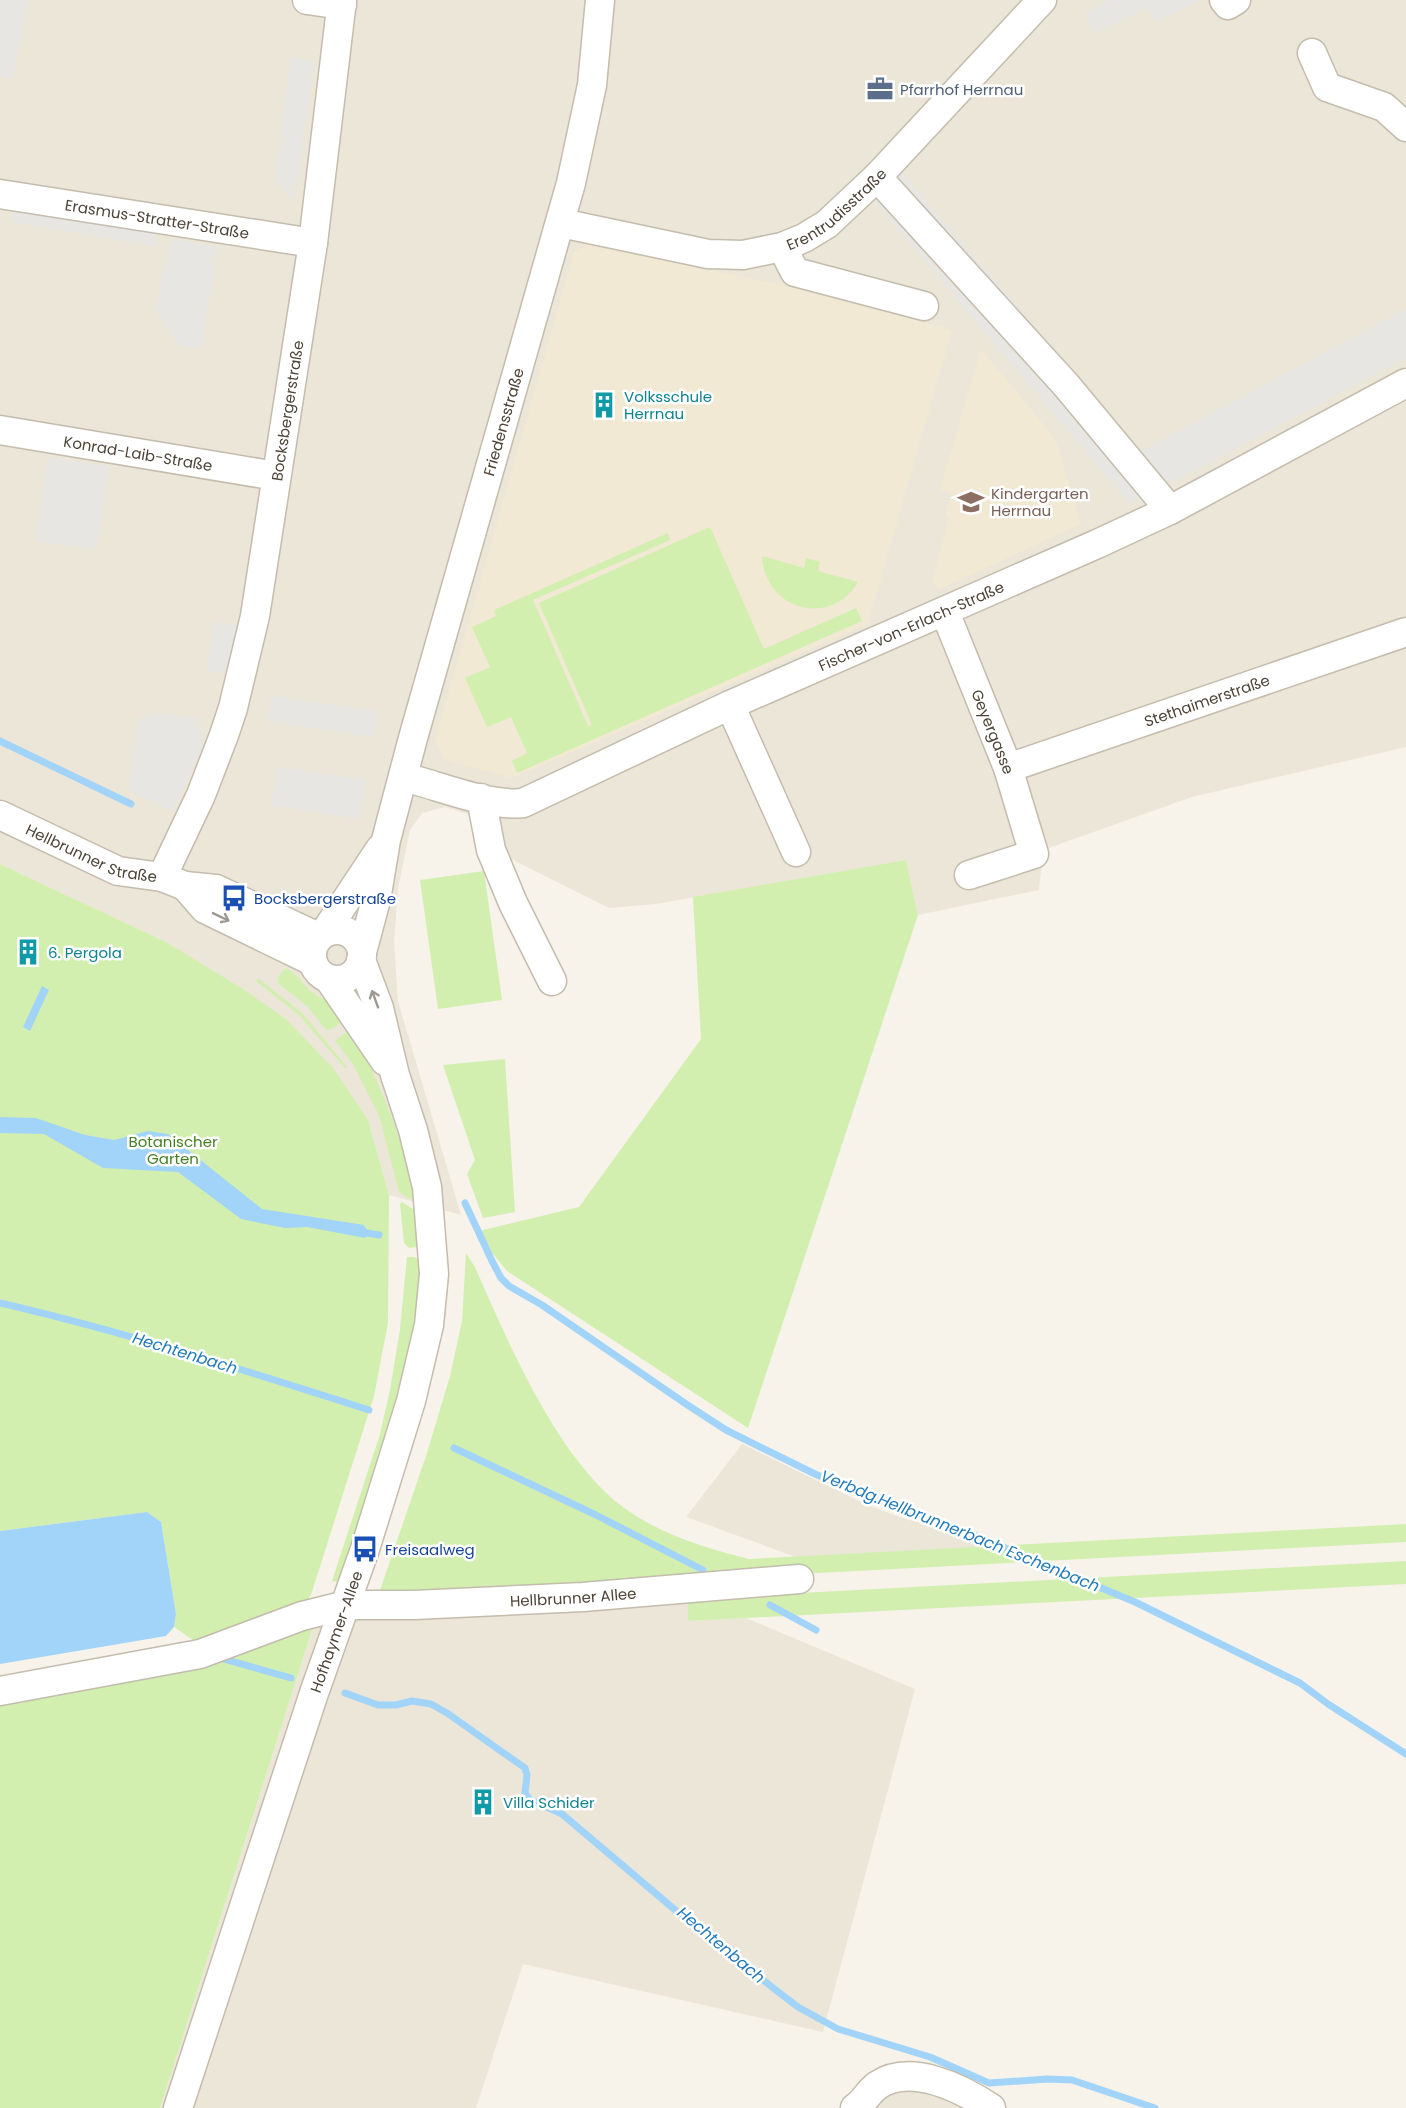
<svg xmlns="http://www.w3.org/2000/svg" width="1406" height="2108" font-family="Poppins,sans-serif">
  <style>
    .residential { fill: #ebe6d8 }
    .education { fill: #f1e9d3 }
    .green { fill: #d2efb0 }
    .parking { fill: #e8e6e2 }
    .water { fill: #a2d4f9 }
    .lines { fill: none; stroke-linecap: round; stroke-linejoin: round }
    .stream { stroke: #a2d4f9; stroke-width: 7 }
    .minor-casing { stroke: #c4bcac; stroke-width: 31 }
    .minor { stroke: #fff; stroke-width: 28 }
    .oneway { stroke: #9d9891 }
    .labels { text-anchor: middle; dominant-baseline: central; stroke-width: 5; stroke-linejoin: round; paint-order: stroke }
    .service-label { font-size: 15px; fill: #4e5e75; stroke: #fff; text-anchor: start }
    .street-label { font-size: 15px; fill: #4d4437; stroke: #fff }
    .culture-label { font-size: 15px; fill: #0d838f; stroke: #fff; text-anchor: start }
    .education-label { font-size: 15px; fill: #785e54; stroke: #fff; text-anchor: start }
    .transit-label { font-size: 15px; fill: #164399; stroke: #fff; text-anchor: start }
    .park-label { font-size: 15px; fill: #448121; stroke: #fff }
    .water-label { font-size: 16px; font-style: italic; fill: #217abe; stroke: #fff }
  </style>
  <rect width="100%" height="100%" fill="#f7f3eb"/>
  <g class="residential">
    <polygon points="0,0 1406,0 1406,747 1192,797 1043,850 1039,890 918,915 906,860 656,904 609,908 499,853 495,823 445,807 422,813 410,830 398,888 394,942 398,1001 461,1215 389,1195 368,1120 166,942 0,864"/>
    <polygon points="742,1444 865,1504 902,1518 939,1528 988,1547 796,1557 686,1517"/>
    <polygon points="688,1599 688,1621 746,1618 915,1689 823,2032 523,1964 476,2108 160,2108 313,1627 376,1602"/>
    <polygon points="878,2074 998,2108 839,2108 848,2103"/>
  </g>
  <g class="education">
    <polygon points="588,245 782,285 952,330 868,624 512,778 445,760 435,740 574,252"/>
    <polygon points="981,349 1056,440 1081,524 940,589 932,581 949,518 945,516 952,493 940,489"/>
  </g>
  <g class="green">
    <polygon points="710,527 764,649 856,608 862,621 517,773 512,761 527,753 511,717 487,727 465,678 490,667 472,627 496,616 494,610 668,533 670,540 533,600 588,726 592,725 539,603"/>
    <path d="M 762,556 L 804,568 L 806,558 L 820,562 L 818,571 L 858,582 C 830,629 764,609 762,556 Z"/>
    <polygon points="906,860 918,915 748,1428 507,1271 475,1232 579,1207 701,1039 693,897"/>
    <polygon points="0,864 166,942 243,989 286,1019 333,1068 368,1120 389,1195 388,1323 374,1396 311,1595 306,1602 199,1644 174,1627 176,1614 161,1522 147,1512 0,1531"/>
    <polygon points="484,871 502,1000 438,1009 420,880"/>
    <path d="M 285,968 C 305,976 304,996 332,1001 L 341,1021 C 337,1026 333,1030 326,1030 L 308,1007 L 278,983 L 278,977 Z"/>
    <polygon points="258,978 302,1013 347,1067 345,1068 299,1015 256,981"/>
    <path d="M 347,1031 L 353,1032 C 382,1089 404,1139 415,1202 L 399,1192 L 379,1115 L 353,1064 L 335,1041 Z"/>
    <polygon points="505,1059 515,1212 483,1218 467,1174 475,1160 443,1065"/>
    <polygon points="402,1202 418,1212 418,1247 409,1248 404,1243 400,1204"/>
    <path d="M 466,1253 L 475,1267 C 508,1342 557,1458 623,1507 C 659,1534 705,1548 749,1559 L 1406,1524 L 1406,1542 L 704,1579 L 376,1602 L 427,1453 L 450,1376 L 462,1321 Z"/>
    <polygon points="407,1257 414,1257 422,1261 418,1323 402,1391 339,1582 332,1581 380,1434 390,1390 400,1329"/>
    <polygon points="1406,1561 1406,1584 688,1621 688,1599"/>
    <polygon points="313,1627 160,2108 0,2108 0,1697"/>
  </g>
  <g class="parking">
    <polygon points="0,0 27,0 13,78 0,76"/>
    <polygon points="1109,0 1201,0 1155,22 1148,8 1094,34 1085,14"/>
    <polygon points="291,57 314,61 294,201 275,181"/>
    <polygon points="901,172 1077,375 1067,385 1127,459 1406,309 1406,358 1130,504 873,200"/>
    <polygon points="16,197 160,220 155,246 12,222"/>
    <polygon points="173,239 218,247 201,349 180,346 156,312 163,273"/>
    <polygon points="48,457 108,466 96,550 36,541"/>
    <polygon points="214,622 252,628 241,677 207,670"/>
    <polygon points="272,696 376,711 374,737 267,721"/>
    <polygon points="161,713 199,719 203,745 173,811 129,790 139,719"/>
    <polygon points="279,767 365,780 359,819 271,805"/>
  </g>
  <g class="water">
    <polygon points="42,986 49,990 30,1031 23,1027"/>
    <polygon points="0,1117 36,1118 85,1135 114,1140 148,1131 168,1134 262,1209 364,1225 369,1233 365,1238 307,1227 285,1228 241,1219 178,1172 103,1168 44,1134 0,1133"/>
    <polygon points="147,1512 161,1522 176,1614 174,1627 166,1636 0,1664 0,1531"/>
  </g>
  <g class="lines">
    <g class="stream">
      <polyline points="0,741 131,804"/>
      <polyline points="465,1203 492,1261 501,1278 509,1286 542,1305 686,1404 726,1430 815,1474 864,1495 967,1532 1135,1602 1300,1683 1328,1704 1406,1754"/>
      <polyline points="361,1232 379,1235"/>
      <path d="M 0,1303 C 125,1332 247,1371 369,1410"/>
      <polyline points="454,1448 596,1515 703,1570"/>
      <polyline points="770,1605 816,1630"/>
      <polyline points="220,1658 291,1678"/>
      <polyline points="345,1693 378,1705 396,1705 412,1701 431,1704 447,1713 525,1768 527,1775 525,1793 529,1799 562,1814 687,1920 777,1991 798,2007 838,2029 930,2057 989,2083 1047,2079 1072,2080 1155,2108"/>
    </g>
    <g class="minor-casing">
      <g id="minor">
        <polyline points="307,0 342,5"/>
        <polyline points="1224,0 1228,5 1236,0"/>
        <polyline points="1312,53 1327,87 1384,107 1406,127"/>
        <polyline points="877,177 1066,385 1170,510"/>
        <path id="s1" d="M 0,194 L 313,243"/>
        <path id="s2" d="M 561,223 L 708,254 L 743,255 L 782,247 L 804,238 L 827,224 L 877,177 L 1042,0"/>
        <polyline points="782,247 795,272 924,306"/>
        <path id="s3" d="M 0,430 L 276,476"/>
        <path id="s4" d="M 945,612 L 1008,768 L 1034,854 L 969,875"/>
        <polyline points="730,705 796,852"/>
        <path id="s5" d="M 1008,768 L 1406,632"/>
        <path id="s6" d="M 403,777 C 437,785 490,807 523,803 L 730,705 L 1097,544 L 1170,510 L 1406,383"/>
        <polyline points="481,798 491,850 513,903 552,981"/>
        <path id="s7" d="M 0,815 L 118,871 L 162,877 L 185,886 L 216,889 L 318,937"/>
        <path id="s8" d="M 162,877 L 201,795 L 224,735 L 233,708 L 255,616 L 313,243 L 342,0"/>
        <polyline points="185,886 205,909 312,961"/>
        <circle cx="337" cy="955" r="25"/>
        <polyline points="325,932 380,849"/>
        <path id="s9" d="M 362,952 L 376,900 L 386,840 L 413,738 L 571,183 L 592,85 L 600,0"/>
        <polyline points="329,979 385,1061"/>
        <path id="s10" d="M 0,1691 L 200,1654 L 302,1616 L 346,1605 L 414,1605 L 583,1597 L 799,1579"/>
        <path id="s11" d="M 178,2108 L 314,1693 L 365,1549 L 411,1401 L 429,1325 L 434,1274 L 427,1187 L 413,1130 L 395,1075 L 379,1008 L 361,960"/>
        <path d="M 855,2108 C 864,2102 869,2091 878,2085 C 911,2063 961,2088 991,2108"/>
      </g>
    </g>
    <use href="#minor" class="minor"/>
  </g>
  <defs><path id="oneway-shaft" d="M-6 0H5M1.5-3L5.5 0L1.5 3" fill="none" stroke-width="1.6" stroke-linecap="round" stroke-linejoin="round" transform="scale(1.5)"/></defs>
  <g class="oneway">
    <use href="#oneway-shaft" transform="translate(221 917) rotate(26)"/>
    <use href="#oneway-shaft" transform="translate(375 999) rotate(-110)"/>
  </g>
  <defs>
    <g id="office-bare" transform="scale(2.07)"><path d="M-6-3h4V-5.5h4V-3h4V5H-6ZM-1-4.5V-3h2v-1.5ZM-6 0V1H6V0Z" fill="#5c6f8a" stroke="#fff" stroke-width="2.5" paint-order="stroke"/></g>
    <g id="building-bare" transform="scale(2.07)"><path d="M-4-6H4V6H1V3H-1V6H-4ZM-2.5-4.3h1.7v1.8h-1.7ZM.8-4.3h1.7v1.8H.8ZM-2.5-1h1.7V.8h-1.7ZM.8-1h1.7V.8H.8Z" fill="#0f9aa8" stroke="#fff" stroke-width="2.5" paint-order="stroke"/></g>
    <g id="school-bare" transform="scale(2.07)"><path d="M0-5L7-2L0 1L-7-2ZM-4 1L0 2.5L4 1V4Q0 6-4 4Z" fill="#8d6e63" stroke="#fff" stroke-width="2.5" paint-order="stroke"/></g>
    <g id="bus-bare" transform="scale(2.07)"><path d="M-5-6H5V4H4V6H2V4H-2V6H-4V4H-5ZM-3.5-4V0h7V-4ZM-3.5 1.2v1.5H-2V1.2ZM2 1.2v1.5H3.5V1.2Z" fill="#1a4fb4" stroke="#fff" stroke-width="2.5" paint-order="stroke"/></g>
  </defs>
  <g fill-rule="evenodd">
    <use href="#office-bare" x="880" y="89"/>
    <use href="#building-bare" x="604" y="405"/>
    <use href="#school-bare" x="971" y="502"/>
    <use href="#bus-bare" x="234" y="898"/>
    <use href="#building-bare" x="28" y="952"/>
    <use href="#bus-bare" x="365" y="1549"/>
    <use href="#building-bare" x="483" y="1802"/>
  </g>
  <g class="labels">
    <g class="service-label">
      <text x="900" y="89">Pfarrhof Herrnau</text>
    </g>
    <g class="street-label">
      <text stroke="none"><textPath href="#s2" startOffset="292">Erentrudisstraße</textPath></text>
      <text stroke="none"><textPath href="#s1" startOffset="159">Erasmus-Stratter-Straße</textPath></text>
      <text stroke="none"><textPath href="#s8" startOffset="486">Bocksbergerstraße</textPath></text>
      <text stroke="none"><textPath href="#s9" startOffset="549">Friedensstraße</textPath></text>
      <text stroke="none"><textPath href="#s3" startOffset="140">Konrad-Laib-Straße</textPath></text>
      <text stroke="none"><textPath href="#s6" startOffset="550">Fischer-von-Erlach-Straße</textPath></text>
      <text stroke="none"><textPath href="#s5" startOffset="210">Stethaimerstraße</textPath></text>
      <text stroke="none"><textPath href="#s4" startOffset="129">Geyergasse</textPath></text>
      <text stroke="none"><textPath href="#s7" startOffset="100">Hellbrunner Straße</textPath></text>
      <text stroke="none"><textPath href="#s10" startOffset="585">Hellbrunner Allee</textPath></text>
      <text stroke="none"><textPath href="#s11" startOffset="502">Hofhaymer-Allee</textPath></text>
    </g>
    <g class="culture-label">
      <text x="624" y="396">Volksschule<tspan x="624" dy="17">Herrnau</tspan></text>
      <text x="48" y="952">6. Pergola</text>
      <text x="503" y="1802">Villa Schider</text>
    </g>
    <g class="education-label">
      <text x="991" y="493">Kindergarten<tspan x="991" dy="17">Herrnau</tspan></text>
    </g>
    <g class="transit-label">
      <text x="254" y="898">Bocksbergerstraße</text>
      <text x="385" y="1549">Freisaalweg</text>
    </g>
    <g class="park-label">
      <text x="173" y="1141">Botanischer<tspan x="173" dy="17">Garten</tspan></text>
    </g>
    <g class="water-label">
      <text transform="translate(185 1353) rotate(17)">Hechtenbach</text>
      <text transform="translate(960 1531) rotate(22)">Verbdg.Hellbrunnerbach Eschenbach</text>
      <text transform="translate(721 1945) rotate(40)">Hechtenbach</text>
    </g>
  </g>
</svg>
